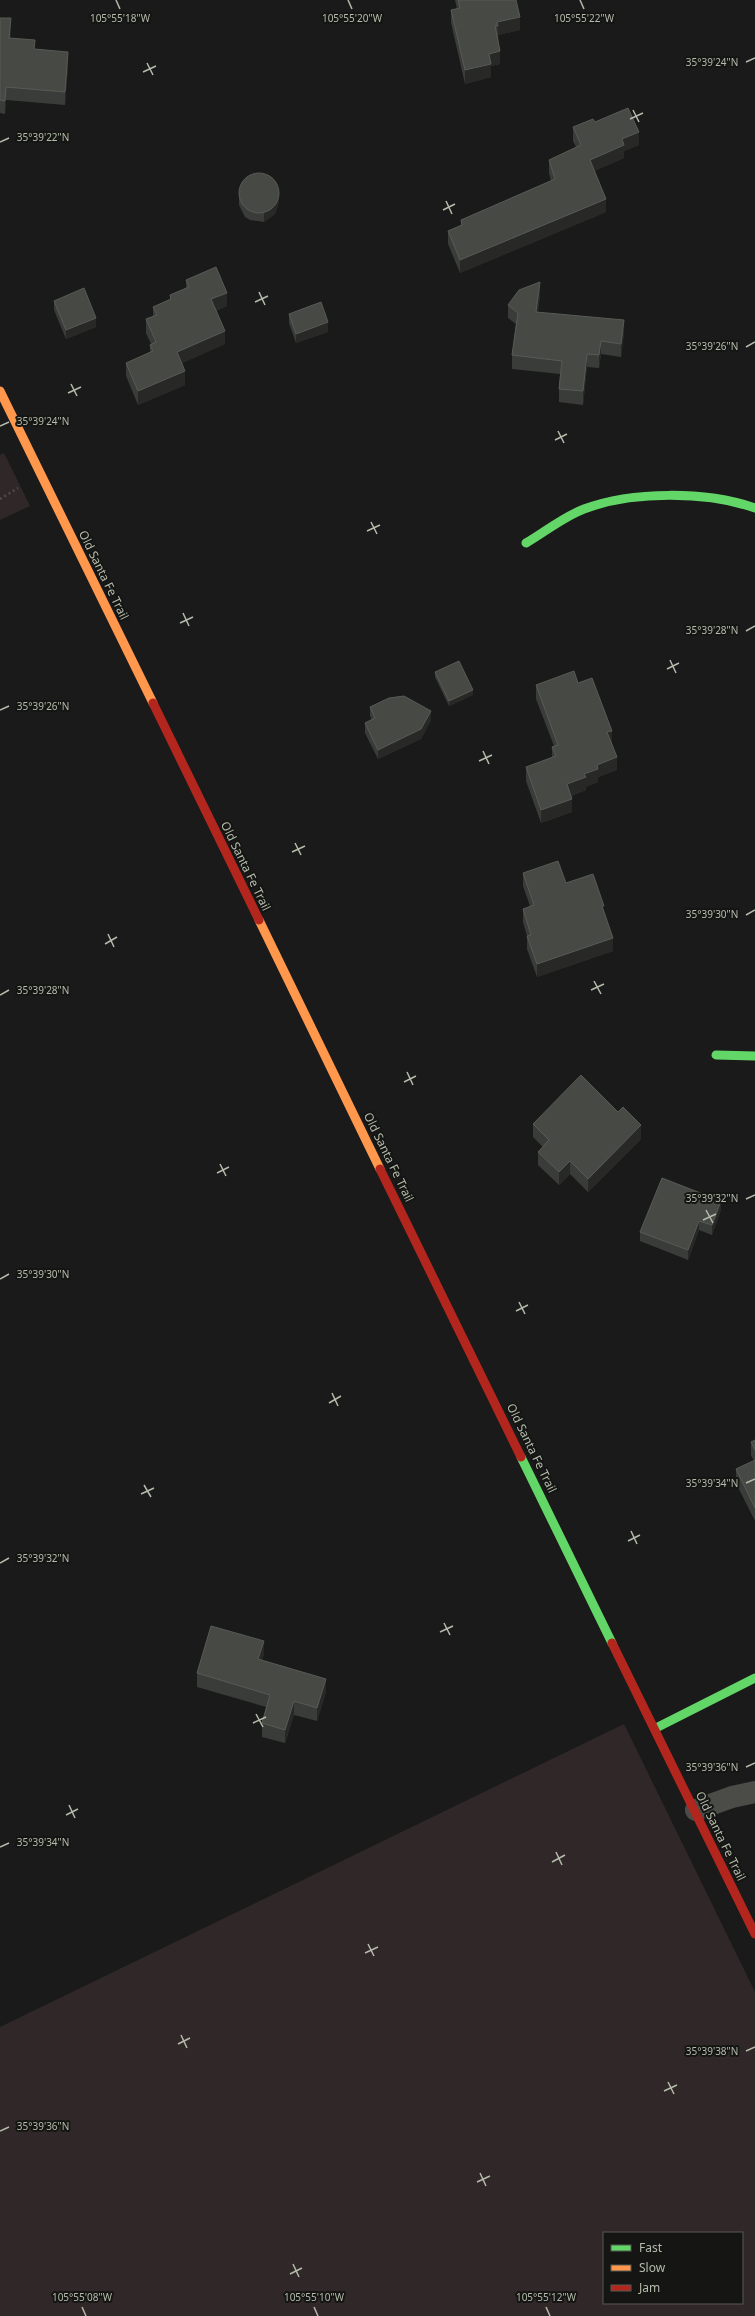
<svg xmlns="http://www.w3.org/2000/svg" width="755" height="2316" font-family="'Noto Sans',sans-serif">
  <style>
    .green { fill: #302728; fill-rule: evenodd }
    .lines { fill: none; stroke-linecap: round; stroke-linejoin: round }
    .path { stroke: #4c4e4a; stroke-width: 2.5; stroke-dasharray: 2 3; stroke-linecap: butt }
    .street { stroke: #4b4c48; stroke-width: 22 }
    .fast { stroke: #63d668; stroke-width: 9 }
    .slow { stroke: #ff974d; stroke-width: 9 }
    .jam { stroke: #b3261e; stroke-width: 9 }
    .wall { fill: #3a3c39 }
    .shaded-wall { fill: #282827 }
    .building { fill: #474945; stroke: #585b55 }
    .ticks { fill: none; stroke: #b4bbab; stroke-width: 1.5 }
    .labels { text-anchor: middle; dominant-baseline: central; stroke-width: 4; stroke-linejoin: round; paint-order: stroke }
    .street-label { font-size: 12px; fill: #b4bbab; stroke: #151614 }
    .ticks-label { font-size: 10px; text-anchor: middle; fill: #b4bbab; stroke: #151614; stroke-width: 4; stroke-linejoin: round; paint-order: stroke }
  </style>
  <rect width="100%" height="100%" fill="#1a1a1a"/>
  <g class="green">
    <polygon points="4,453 30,506 0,520 0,455"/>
    <path d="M 624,1724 L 755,1992 L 755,2316 L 0,2316 L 0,2027 ZM 604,2233 L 742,2233 L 742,2303 L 604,2303 Z"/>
  </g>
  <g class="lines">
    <polyline class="path" points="0,499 18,488"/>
    <polyline class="street" points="696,1810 732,1797 755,1792"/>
    <g class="fast">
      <path d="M 526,543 C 545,532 563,517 584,509 C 632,491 706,491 755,508"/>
      <polyline points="716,1055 755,1056"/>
      <polyline points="521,1457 612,1643"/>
      <polyline points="656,1728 755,1678"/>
    </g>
    <g class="slow">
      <polyline points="0,391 153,703"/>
      <polyline points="259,920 380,1169"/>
    </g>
    <g class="jam">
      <polyline points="153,703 259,920"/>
      <polyline points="380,1169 521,1457"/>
      <polyline points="612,1643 755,1934"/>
    </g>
  </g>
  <g class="wall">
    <polygon points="455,0 516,0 520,30 498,35 500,64 491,66 491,77 465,84 451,23 451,10 457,9"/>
    <polygon points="0,18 11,32 10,38 68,65 65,105 6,100 5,114 0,113"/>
    <polygon points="595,122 639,145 624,151 624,158 594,171 606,212 460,273 448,244 448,231 461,225 461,220 551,181 549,173 549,160 576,147 573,141 573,127"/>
    <polygon points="239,196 279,202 275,214 264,222 250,220 245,217 239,205"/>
    <polygon points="186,280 227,306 216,311 225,344 182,363 185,385 138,405 126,376 126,363 150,352 150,345 151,344 146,333 146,319 153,316 153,307 170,300 170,295 186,288"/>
    <polygon points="540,295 538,312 624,333 621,357 601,354 599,368 587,367 583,405 559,402 559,389 560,374 512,369 512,355 516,324 508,318 508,305"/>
    <polygon points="54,301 96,327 66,339 54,310"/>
    <polygon points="289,314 328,332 296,343 289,323"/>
    <polygon points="435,672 473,695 449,706 435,677"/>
    <polygon points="578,683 612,744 617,770 598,777 598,782 586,787 586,790 571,796 572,812 541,823 526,781 526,767 552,757 552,747 554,746 536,699 536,685"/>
    <polygon points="370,707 431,720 421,739 378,759 365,733 365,723 372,720 370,716"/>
    <polygon points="523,873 566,883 604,912 613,951 537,977 527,949 527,936 523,922 523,909 530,906 523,886"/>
    <polygon points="533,1124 641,1139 588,1192 570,1174 559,1185 538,1165 538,1152 543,1147 533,1137"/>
    <polygon points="721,1210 712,1235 699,1230 688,1260 640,1241 640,1232"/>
    <polygon points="755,1440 755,1521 736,1483 736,1469 754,1461 751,1455 751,1442"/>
    <polygon points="264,1654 262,1660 326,1692 317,1721 294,1715 285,1743 262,1737 262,1723 266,1707 197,1687 197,1673"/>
  </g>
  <g class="shaded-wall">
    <polygon points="520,17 520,30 498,35 497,22"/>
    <polygon points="11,18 11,32 9,51 9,38"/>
    <polygon points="500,51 500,64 491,66 491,77 465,84 465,70 489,54"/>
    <polygon points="68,52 68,65 65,105 65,92"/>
    <polygon points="6,87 6,100 5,114 5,101"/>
    <polygon points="639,132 639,145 624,151 624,158 590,173 590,160 622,139"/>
    <polygon points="279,193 279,202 275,214 264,222 264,212"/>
    <polygon points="606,199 606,212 460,273 460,260"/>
    <polygon points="540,282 540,295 536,325 536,312"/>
    <polygon points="227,293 227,306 211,313 211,299"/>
    <polygon points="96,318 96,327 66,339 66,330"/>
    <polygon points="624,320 624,333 621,357 621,344"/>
    <polygon points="328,322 328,332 296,343 296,334"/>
    <polygon points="225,331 225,344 177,365 177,352"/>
    <polygon points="601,341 601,354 599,368 599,355"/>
    <polygon points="587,354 587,367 583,405 583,391"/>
    <polygon points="185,371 185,385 138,405 138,391"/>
    <polygon points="473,690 473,695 449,706 449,701"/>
    <polygon points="431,711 431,720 421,739 378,759 378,750"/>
    <polygon points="612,731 612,744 607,732"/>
    <polygon points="617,757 617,770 598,777 598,782 586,787 586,790 567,797 567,784 584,774 597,765"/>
    <polygon points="572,799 572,812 541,823 541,810"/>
    <polygon points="613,938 613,951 537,977 537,964"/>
    <polygon points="641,1125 641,1139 588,1192 588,1179"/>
    <polygon points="570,1161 570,1174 559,1185 559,1172"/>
    <polygon points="721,1201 721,1210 712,1235 712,1225"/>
    <polygon points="699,1221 699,1230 688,1260 688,1250"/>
    <polygon points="264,1641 264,1654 258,1673 258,1659"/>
    <polygon points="326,1679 326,1692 317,1721 317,1708"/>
    <polygon points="294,1701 294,1715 285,1743 285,1730"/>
  </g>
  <g class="building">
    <polygon points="458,0 516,0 520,17 497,22 498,26 495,26 500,51 489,54 491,64 465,70 451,10 460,8"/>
    <polygon points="0,18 11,18 9,38 35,40 34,49 68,52 65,92 6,87 5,101 0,100"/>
    <polygon points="628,108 639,132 622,139 624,145 590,160 606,199 460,260 448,231 462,225 461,220 555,179 549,160 581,145 573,127 593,119 595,122"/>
    <circle cx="259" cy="193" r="20"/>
    <polygon points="216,267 227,293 211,299 225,331 177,352 185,371 138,391 126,363 153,351 150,345 156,342 146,319 157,315 153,307 171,299 170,295 189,287 186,280"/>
    <polygon points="540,282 536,312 624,320 621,344 601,341 599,355 587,354 583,391 559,389 562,361 512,355 518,313 508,305 519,290"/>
    <polygon points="84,288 96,318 66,330 54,301"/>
    <polygon points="321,302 328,322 296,334 289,314"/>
    <polygon points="459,661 473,690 449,701 435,672"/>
    <polygon points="574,671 578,683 592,678 612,731 607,732 617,757 597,765 598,769 584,774 586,777 567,784 572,799 541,810 526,767 556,756 552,747 558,745 536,685"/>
    <polygon points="404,696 431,711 421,729 378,750 365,723 375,718 370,707 389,698"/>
    <polygon points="558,861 566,883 593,874 604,906 602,906 613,938 537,964 527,936 531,935 523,909 534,905 523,873"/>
    <polygon points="581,1075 618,1112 623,1107 641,1125 588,1179 570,1161 559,1172 538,1152 549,1140 533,1124"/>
    <polygon points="662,1178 721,1201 712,1225 699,1221 688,1250 640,1232"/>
    <polygon points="755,1440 755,1450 751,1442"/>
    <polygon points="755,1460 755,1508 736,1469"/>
    <polygon points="211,1626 264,1641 258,1659 326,1679 317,1708 294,1701 285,1730 262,1723 270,1695 197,1673"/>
  </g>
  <path class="ticks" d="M 116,0 L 120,9M 348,0 L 352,9M 580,0 L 584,9M 746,62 L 755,58M 147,63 L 153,75M 143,72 L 156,66M 633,110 L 639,122M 630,119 L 643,113M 0,142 L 9,138M 446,201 L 452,214M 443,210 L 455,204M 259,292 L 265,305M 255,302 L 268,296M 746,347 L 755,342M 71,384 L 77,396M 68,393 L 81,387M 0,426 L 9,422M 558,431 L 564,443M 555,440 L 567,434M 371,522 L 377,534M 367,531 L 380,525M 183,613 L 189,626M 180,623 L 193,617M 746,631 L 755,626M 670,660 L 676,673M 667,669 L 679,663M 0,710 L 9,706M 483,751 L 489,764M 479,761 L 492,755M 295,843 L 301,855M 292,852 L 305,846M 746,915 L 755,910M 108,934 L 114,947M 105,944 L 117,937M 594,981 L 601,994M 591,990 L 604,984M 0,995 L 9,990M 407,1072 L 413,1085M 404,1082 L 416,1076M 220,1164 L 226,1176M 217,1173 L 229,1167M 746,1199 L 755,1195M 706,1210 L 713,1223M 703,1220 L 716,1214M 0,1279 L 9,1274M 519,1302 L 525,1314M 516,1311 L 528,1305M 332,1393 L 338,1406M 329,1403 L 341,1396M 746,1483 L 755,1479M 144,1485 L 151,1497M 141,1494 L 154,1488M 631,1531 L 637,1544M 628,1541 L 640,1535M 0,1563 L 9,1558M 444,1623 L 450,1635M 440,1632 L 453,1626M 256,1714 L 263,1727M 253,1723 L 266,1717M 746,1767 L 755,1763M 69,1805 L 75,1818M 66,1815 L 78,1809M 0,1847 L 9,1843M 556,1852 L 562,1865M 552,1862 L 565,1855M 368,1944 L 374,1956M 365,1953 L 378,1947M 181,2035 L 187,2048M 178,2044 L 190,2038M 746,2051 L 755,2047M 668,2082 L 674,2094M 664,2091 L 677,2085M 0,2131 L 9,2127M 480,2173 L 486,2186M 477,2182 L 490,2176M 293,2264 L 299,2277M 290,2274 L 302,2268M 82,2307 L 86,2316M 314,2307 L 318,2316M 546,2307 L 550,2316"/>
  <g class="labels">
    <g class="street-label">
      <text transform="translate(104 575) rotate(64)">Old Santa Fe Trail</text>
      <text transform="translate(246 866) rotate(64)">Old Santa Fe Trail</text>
      <text transform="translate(389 1157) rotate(64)">Old Santa Fe Trail</text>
      <text transform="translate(532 1448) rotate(64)">Old Santa Fe Trail</text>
      <text transform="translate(721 1836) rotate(64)">Old Santa Fe Trail</text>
    </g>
  </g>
  <g class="ticks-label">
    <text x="352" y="22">105°55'20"W</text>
    <text x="584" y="22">105°55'22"W</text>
    <text x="120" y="22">105°55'18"W</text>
    <text x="712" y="66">35°39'24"N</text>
    <text x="43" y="141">35°39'22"N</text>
    <text x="712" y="350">35°39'26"N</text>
    <text x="43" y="425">35°39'24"N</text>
    <text x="712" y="634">35°39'28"N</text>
    <text x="43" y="710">35°39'26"N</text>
    <text x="712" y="918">35°39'30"N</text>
    <text x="43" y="994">35°39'28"N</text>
    <text x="712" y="1202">35°39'32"N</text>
    <text x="43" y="1278">35°39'30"N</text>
    <text x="712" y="1487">35°39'34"N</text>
    <text x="43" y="1562">35°39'32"N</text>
    <text x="712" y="1771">35°39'36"N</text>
    <text x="43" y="1846">35°39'34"N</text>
    <text x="712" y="2055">35°39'38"N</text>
    <text x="43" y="2130">35°39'36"N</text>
    <text x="82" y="2301">105°55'08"W</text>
    <text x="314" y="2301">105°55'10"W</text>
    <text x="546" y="2301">105°55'12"W</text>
  </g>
  <rect x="603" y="2232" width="140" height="72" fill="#151614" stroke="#555850"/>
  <rect x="611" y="2245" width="20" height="6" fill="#63d668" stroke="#555850"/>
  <text x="639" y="2252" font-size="12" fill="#b4bbab">Fast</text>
  <rect x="611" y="2265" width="20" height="6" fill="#ff974d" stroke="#555850"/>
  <text x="639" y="2272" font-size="12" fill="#b4bbab">Slow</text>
  <rect x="611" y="2285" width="20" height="6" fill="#b3261e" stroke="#555850"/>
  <text x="639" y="2292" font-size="12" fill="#b4bbab">Jam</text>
</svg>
